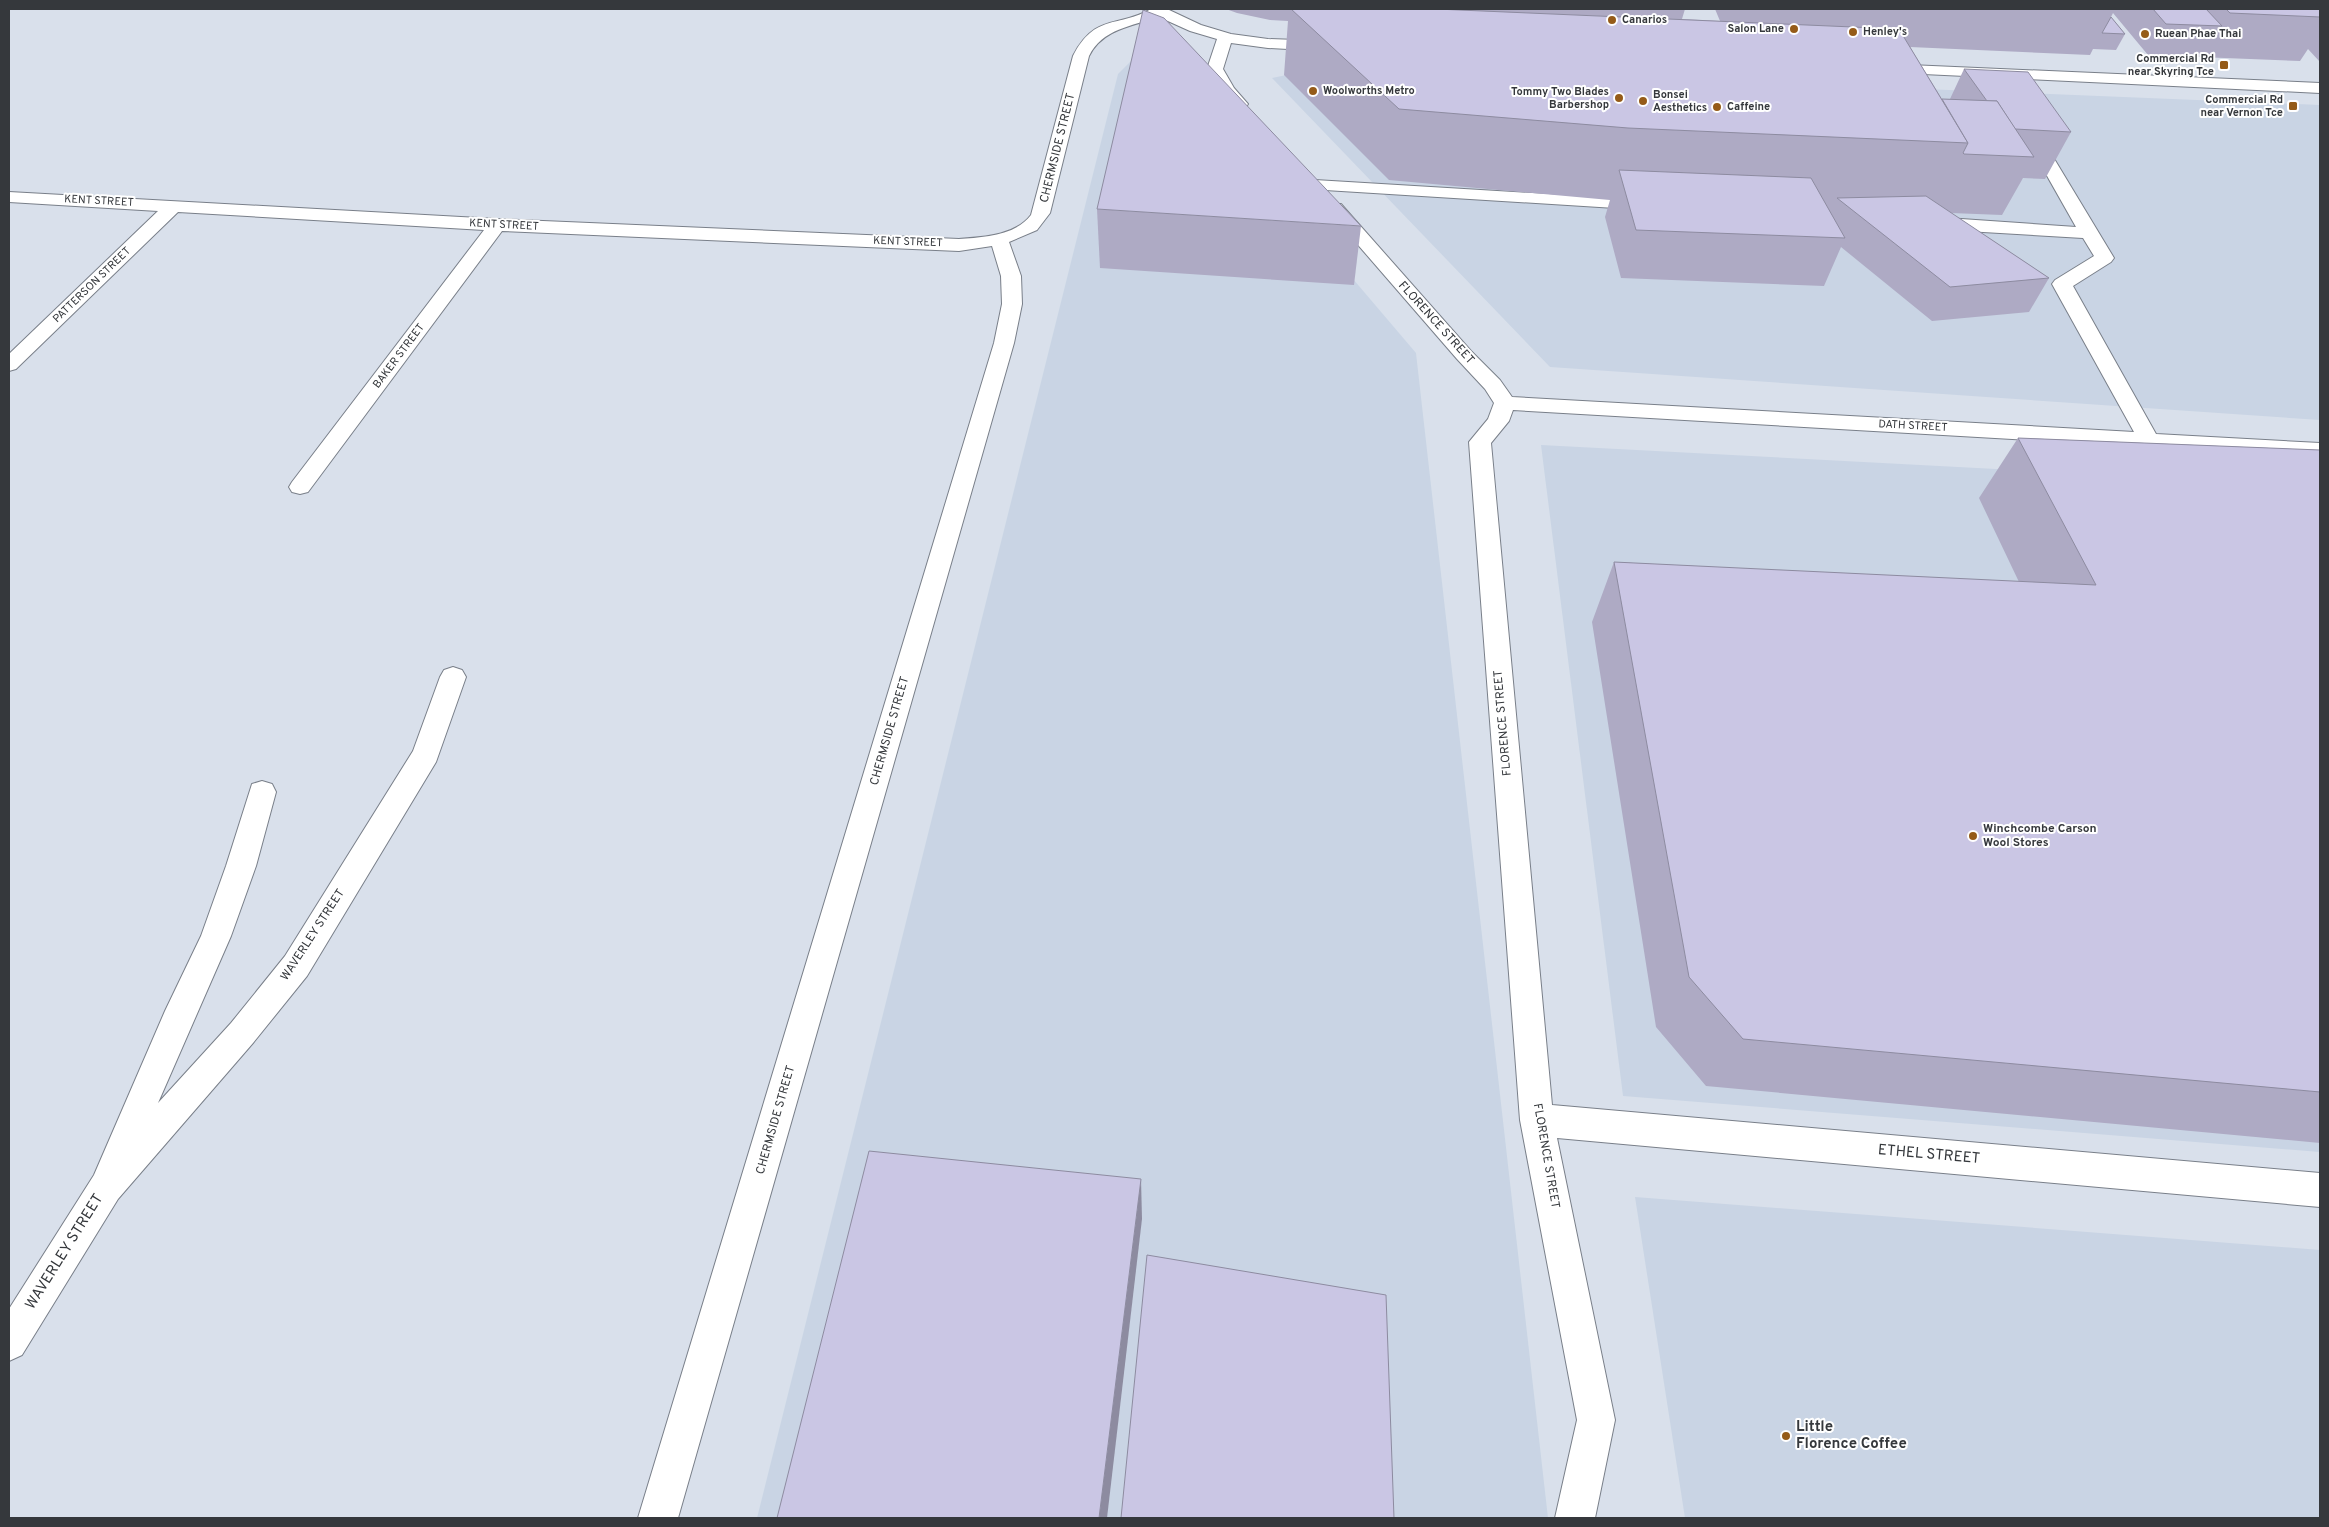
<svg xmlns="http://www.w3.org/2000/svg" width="2329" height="1527" font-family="Overpass,sans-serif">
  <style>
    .built { fill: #c9d4e4 }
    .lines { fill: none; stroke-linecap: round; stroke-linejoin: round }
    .minor-casing { stroke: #797f89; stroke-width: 2 }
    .minor { fill: #fff; fill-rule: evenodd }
    .wall { fill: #aeaac4 }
    .shaded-wall { fill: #8d8ba0 }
    .building { fill: #cac6e4; stroke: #8d8ba0 }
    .poi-dot { fill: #955b18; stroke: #fff; stroke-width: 2 }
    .labels { text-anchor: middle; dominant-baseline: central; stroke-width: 4; stroke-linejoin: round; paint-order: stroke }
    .far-poi-label { font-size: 11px; font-weight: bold; fill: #35383c; stroke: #fff; text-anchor: start }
    .far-street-label { font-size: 11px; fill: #35383c; stroke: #fff }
    .street-label { font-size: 12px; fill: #35383c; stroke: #fff }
    .poi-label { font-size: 12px; font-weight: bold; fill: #35383c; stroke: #fff; text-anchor: start }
    .near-street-label { font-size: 15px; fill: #35383c; stroke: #fff }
    .near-poi-label { font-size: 15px; font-weight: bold; fill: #35383c; stroke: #fff; text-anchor: start }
  </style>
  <rect width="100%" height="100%" fill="#d9e0eb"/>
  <g class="built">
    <polygon points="1136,56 1165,58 1416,353 1548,1518 757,1518 1118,74"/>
    <polygon points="1335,65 2320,105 2320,420 1550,367 1272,78"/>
    <polygon points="1541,445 2320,486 2320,1152 1623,1096"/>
    <polygon points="1635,1197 2320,1250 2320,1518 1685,1518"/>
  </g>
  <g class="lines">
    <g class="minor-casing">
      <g id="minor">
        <path d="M 1151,9 L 1167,9 L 1201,25 L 1231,34 L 1268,39 L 1324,41 L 1329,43 L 1332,46 L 1329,49 L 1324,51 L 1268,48 L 1231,43 L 1223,69 L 1234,88 L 1248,104 L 1246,107 C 1227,112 1215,83 1207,69 L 1217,39 L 1190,31 L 1159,17 C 1132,26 1102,29 1089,56 L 1050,213 L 1037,230 L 1009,242 L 1021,276 L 1022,304 L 1014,343 L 678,1518 L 638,1518 L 994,343 L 1002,304 L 1001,276 L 992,246 L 959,251 L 502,231 L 308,492 L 300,494 L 292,492 L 289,487 L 292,482 L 484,230 L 178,212 L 16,369 L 9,371 L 9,354 L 158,211 L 9,202 L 9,192 L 497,219 L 959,239 C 983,237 1015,236 1031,215 L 1073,56 C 1095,13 1118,28 1151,9 Z"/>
        <polygon points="1887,64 2320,83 2320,93 1881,72 1879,69 1881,66"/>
        <polygon points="2033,132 2039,133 2041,137 2114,258 2111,262 2073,286 2156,434 2320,443 2320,457 1513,410 1509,421 1491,443 1552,1105 2320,1173 2320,1207 1557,1138 1615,1420 1595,1518 1555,1518 1577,1420 1520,1120 1469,442 1488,419 1494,403 1485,389 1457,359 1326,208 1329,204 1341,204 1471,351 1500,380 1512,397 2134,432 2052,284 2055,280 2094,256 2083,238 1932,229 1925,227 1923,223 1925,219 1932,217 2076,227 2025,137 2027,133"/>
        <polygon points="1315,180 1647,200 1653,201 1656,205 1653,209 1647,210 1309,189 1306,185 1309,181"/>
        <polygon points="453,667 462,670 466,677 436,762 307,976 253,1043 118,1199 22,1355 9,1361 9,1309 94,1175 165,1011 201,936 226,866 252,784 262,781 272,784 276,792 256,866 231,936 158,1103 231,1023 285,956 413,751 440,677 444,670"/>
      </g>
    </g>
    <use href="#minor" class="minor"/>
  </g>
  <g class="wall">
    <polygon points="1226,9 1685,9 1682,19 1720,21 1715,9 2320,9 2320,62 2308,49 2300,61 2148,55 2113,13 2111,17 2125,34 2116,50 2093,49 2090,55 1910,47 1942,99 1950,99 1964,69 2071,132 2045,179 2023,178 2002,215 1951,213 2049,278 2029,312 1932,321 1841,247 1824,286 1621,278 1605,217 1610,200 1389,180 1284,75 1288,21 1270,20 1237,13"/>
    <polygon points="1097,209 1361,226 1354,285 1100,268"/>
    <polygon points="2018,438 2320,450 2320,1143 1706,1086 1656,1027 1592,622 1614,562 2019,582 1979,498"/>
  </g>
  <polygon class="shaded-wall" points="1141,1179 1142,1219 1107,1518 1099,1518"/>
  <g class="building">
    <polygon points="1291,9 1436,9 1899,29 1968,143 1628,128 1399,109"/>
    <polygon points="2153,9 2206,9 2222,26 2166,24"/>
    <polygon points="2226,9 2320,9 2320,17 2230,13"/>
    <polygon points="1143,10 1164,18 1361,226 1097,209"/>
    <polygon points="2111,17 2125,34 2102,33"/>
    <polygon points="1964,69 2028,72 2071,132 2015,129 1997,101 1987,101"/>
    <polygon points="1942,99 1997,101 2034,157 1964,154 1963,153 1968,143"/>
    <polygon points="1619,170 1811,178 1845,238 1636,230"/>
    <polygon points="1926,196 2049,278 1950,287 1837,198"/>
    <polygon points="2018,438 2320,450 2320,1092 1743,1039 1689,977 1614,562 2096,585"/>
    <polygon points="869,1151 1141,1179 1099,1518 777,1518"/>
    <polygon points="1147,1255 1386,1295 1394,1518 1121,1518"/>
  </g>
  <g class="poi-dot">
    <circle cx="1612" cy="20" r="5"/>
    <circle cx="1794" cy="29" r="5"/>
    <circle cx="1853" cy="32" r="5"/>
    <circle cx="2145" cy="34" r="5"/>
    <rect x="2219" y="60" width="10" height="10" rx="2.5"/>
    <circle cx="1313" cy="91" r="5"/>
    <circle cx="1619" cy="98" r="5"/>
    <circle cx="1643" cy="101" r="5"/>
    <rect x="2288" y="101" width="10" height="10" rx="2.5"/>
    <circle cx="1717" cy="107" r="5"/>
    <circle cx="1973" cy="836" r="5"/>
    <circle cx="1786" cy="1436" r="5"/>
  </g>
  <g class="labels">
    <g class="far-poi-label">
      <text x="1622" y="20">Canarios</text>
      <text x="1784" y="29" text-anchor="end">Salon Lane</text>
      <text x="1863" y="32">Henley's</text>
      <text x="2155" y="34">Ruean Phae Thai</text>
      <text x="2214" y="59" text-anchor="end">Commercial Rd<tspan x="2214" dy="13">near Skyring Tce</tspan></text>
      <text x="1323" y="91">Woolworths Metro</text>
      <text x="1609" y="92" text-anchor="end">Tommy Two Blades<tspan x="1609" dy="13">Barbershop</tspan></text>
      <text x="1653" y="95">Bonsei<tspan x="1653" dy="13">Aesthetics</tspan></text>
      <text x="2283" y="100" text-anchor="end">Commercial Rd<tspan x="2283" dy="13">near Vernon Tce</tspan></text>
      <text x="1727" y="107">Caffeine</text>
    </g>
    <g class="far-street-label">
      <text transform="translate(99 201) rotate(3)">KENT STREET</text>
      <text transform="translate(504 225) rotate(3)">KENT STREET</text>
      <text transform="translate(908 242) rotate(2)">KENT STREET</text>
      <text transform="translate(92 285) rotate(-44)">PATTERSON STREET</text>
      <text transform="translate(399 356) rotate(-53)">BAKER STREET</text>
      <text transform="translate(1913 426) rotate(3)">DATH STREET</text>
    </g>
    <g class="street-label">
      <text transform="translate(1058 148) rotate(-76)">CHERMSIDE STREET</text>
      <text transform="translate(1436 323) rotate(48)">FLORENCE STREET</text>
      <text transform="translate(1503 723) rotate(-95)">FLORENCE STREET</text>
      <text transform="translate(890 731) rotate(-74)">CHERMSIDE STREET</text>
      <text transform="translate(313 935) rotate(-57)">WAVERLEY STREET</text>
      <text transform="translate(776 1120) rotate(-74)">CHERMSIDE STREET</text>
      <text transform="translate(1546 1156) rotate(80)">FLORENCE STREET</text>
    </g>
    <g class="poi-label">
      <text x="1983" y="829">Winchcombe Carson<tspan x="1983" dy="14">Wool Stores</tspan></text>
    </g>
    <g class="near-street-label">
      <text transform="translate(1929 1155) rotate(5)">ETHEL STREET</text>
      <text transform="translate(65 1252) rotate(-58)">WAVERLEY STREET</text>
    </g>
    <g class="near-poi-label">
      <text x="1796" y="1427">Little<tspan x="1796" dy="17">Florence Coffee</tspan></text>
    </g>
  </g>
  <rect width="2329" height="1527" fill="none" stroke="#35383c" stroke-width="20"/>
</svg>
